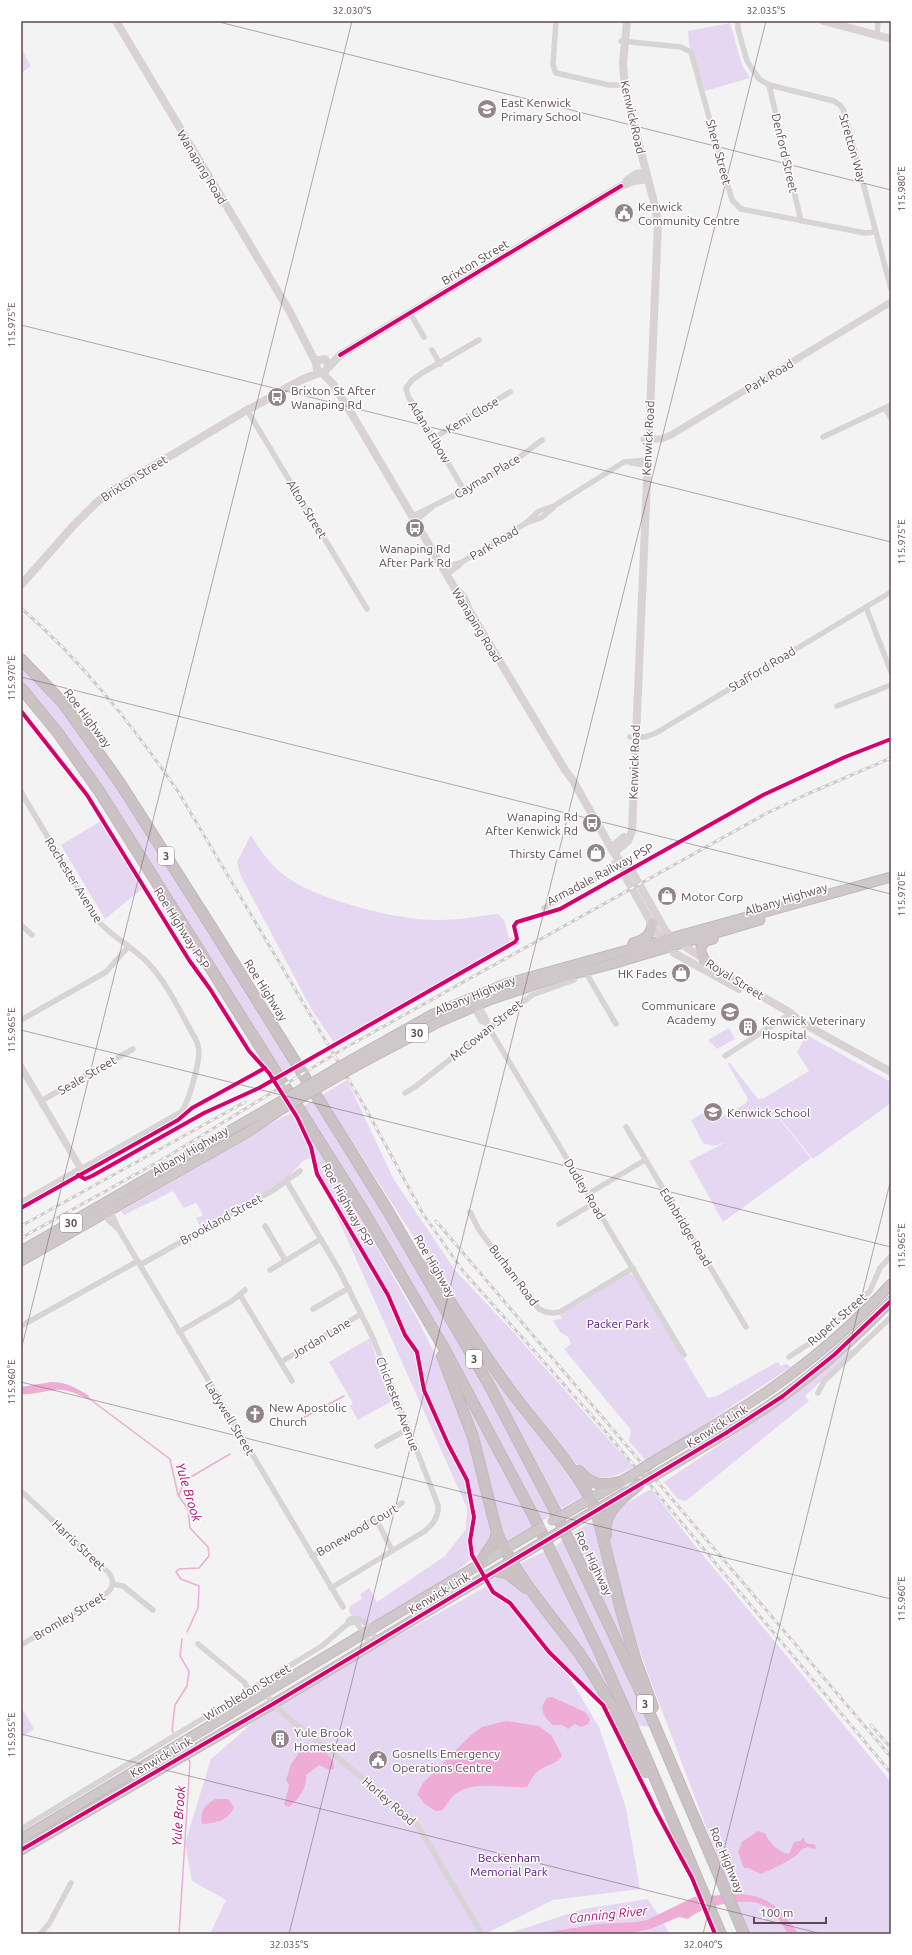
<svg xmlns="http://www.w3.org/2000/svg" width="912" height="1955" font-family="Ubuntu,sans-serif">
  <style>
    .green { fill: #e5d7f1 }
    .water { fill: #efacd5 }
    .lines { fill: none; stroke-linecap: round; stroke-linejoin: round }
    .stream { stroke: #efacd5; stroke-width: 1.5 }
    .trunk-casing { stroke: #c2b7ba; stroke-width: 11 }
    .motorway-casing { stroke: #c2b7ba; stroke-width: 12 }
    .minor { stroke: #d8d3d4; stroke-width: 5.5 }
    .tertiary { stroke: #d8d3d4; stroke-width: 7 }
    .secondary { stroke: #d8d2d4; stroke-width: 8 }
    .trunk { stroke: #cfc8ca; stroke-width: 9 }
    .motorway { stroke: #cbc2c5; stroke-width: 10 }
    .rail-casing { stroke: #cfcbcd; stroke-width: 3 }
    .rail { stroke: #fff; stroke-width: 1.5; stroke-dasharray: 4.5; stroke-linecap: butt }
    .trunk-bridge-casing { stroke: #c2b7ba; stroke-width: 11; stroke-linecap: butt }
    .trunk-bridge { stroke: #cfc8ca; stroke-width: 9 }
    .cycleway-casing { stroke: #fff; stroke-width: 6 }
    .cycleway { stroke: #d6006c; stroke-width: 4 }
    .ticks { fill: none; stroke: #5f4951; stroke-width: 1; stroke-opacity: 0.45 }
    .labels { text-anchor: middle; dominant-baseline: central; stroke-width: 3; stroke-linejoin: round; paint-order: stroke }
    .shield { fill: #fff; stroke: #8f8085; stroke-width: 1 }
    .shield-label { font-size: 11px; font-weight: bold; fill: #5f4951 }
    .poi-label { font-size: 12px; fill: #5f4951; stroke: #fff; text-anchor: start }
    .street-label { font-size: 12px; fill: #5f4951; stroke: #fff }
    .park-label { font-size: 12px; fill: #601684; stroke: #fff }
    .water-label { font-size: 13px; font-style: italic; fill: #b10a71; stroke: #fff }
    .neatline { fill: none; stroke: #5f4951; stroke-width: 1.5 }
    .ticks-label { font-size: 10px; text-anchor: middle; fill: #5f4951 }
  </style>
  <rect width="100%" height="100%" fill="#f2f3f2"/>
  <g class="green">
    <polygon points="730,23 742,65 750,78 705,91 689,44 688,31"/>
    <polygon points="21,48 31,66 21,73"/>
    <polygon points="21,663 53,699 99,759 293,1066 282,1073 116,808 71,742 21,683"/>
    <polygon points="101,821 143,888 105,919 61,845"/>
    <path d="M 251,835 C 262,854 275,871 294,882 C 328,902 400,921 440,920 C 459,920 479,916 498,914 L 504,920 L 509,938 L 520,936 L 519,944 L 335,1044 L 312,1010 L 240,874 L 237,862 Z"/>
    <polygon points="729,1028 735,1039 717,1049 708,1040"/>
    <polygon points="807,1035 891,1082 891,1103 813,1159 768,1104 776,1114 769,1119 776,1115 811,1158 723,1222 689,1161 726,1142 714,1146 703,1143 691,1120 705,1112 712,1123 746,1103 748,1099 728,1064 729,1062 758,1099 764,1098 809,1071 797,1052"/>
    <path d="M 347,1080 L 394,1180 L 455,1270 L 515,1334 L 633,1467 C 614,1478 604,1481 584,1473 L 510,1386 L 322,1095 Z"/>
    <polygon points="314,1100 426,1284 476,1370 552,1515 539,1523 303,1106"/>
    <path d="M 291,1113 L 297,1114 L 358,1214 L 419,1322 L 446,1376 L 464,1422 L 493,1538 C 464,1571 414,1600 375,1622 L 368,1623 L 352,1616 L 349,1611 L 350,1606 L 362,1599 L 360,1594 L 369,1588 L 377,1602 L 445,1556 L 466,1529 L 467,1508 L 311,1158 L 304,1160 L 284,1181 L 201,1228 L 196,1218 L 203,1215 L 196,1203 L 184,1208 L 173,1191 L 124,1215 L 121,1211 C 161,1189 199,1165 240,1143 L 245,1137 Z"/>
    <polygon points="629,1273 634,1276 708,1398 717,1396 775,1363 778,1362 781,1366 786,1364 791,1367 649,1461 648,1459 645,1460 629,1441 631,1430 564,1349 571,1344 568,1337 560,1332 553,1320 562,1319 560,1315"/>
    <polygon points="456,1317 586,1495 558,1510"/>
    <polygon points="370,1338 378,1364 380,1364 384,1374 383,1376 388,1389 390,1391 394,1400 358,1420 350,1406 353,1403 329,1362"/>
    <polygon points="851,1349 853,1351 805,1396 809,1401 686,1501 678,1499 664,1482 785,1401"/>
    <polygon points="455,1378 533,1527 507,1541 503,1539"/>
    <polygon points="651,1489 693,1543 891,1782 891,1934 748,1934 730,1890 647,1671 621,1596 609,1536 612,1520 619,1508"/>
    <polygon points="595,1520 632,1664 570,1534"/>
    <polygon points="564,1539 651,1727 635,1725 553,1548"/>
    <polygon points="545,1551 578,1618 610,1689 606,1691 517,1565"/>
    <path d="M 500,1576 C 521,1579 567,1643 580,1663 C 589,1675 596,1689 603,1703 L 575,1674 L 559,1660 L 599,1727 L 626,1808 L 640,1889 L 553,1900 L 485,1934 L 210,1934 L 226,1900 L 192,1881 L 185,1843 L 211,1759 L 272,1706 L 482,1589 L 494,1578 Z"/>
    <polygon points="21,1707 34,1729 23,1736 21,1735"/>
    <polygon points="648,1899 670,1934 507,1934 583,1909"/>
  </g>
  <g class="water">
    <path d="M 51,1382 C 66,1382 77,1388 89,1396 L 88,1399 C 77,1394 67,1389 55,1390 C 43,1391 33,1395 21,1394 L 21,1387 Z"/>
    <path d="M 552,1697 L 585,1712 L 590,1719 L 588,1724 L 581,1727 L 575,1724 L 568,1729 L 562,1725 L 553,1725 C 544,1717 538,1709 547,1698 Z"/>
    <path d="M 506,1721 L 539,1726 L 552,1736 L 562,1756 C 556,1764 549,1764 541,1769 C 534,1773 531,1780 527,1787 C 505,1789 473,1779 454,1795 C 450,1799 446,1805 443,1810 L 435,1811 L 424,1803 L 417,1794 L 423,1783 L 470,1736 L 482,1727 Z"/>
    <path d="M 306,1743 C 318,1746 336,1756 334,1769 L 330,1770 L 319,1765 L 306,1775 C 307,1788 299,1799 289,1807 L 284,1805 L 289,1786 L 286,1780 L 291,1764 Z"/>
    <path d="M 215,1799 L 228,1799 L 234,1807 C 228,1821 216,1823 202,1824 C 199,1812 205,1805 215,1799 Z"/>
    <path d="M 758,1831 L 765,1833 C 769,1843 778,1852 789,1854 L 794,1842 L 800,1841 L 804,1837 L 805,1842 L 809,1844 L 814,1844 L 816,1847 L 815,1849 L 808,1847 L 802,1849 C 796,1859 772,1869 761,1874 L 749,1868 L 744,1868 L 738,1852 L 742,1842 Z"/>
    <path d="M 734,1894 C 772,1895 777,1907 799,1934 L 788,1934 C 783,1925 776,1913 767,1907 C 750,1895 703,1905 688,1919 L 679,1917 L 650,1929 L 630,1933 L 522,1934 L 549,1932 L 598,1924 L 637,1922 L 647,1920 L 694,1897 Z"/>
  </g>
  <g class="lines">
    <g class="stream">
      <polyline points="87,1397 170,1459 178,1495 188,1509 190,1528 208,1547 209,1556 199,1568 179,1569 176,1572 181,1579 199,1586 198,1608 187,1632"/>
      <polyline points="299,1420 344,1396"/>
      <polyline points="179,1495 184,1481 230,1454"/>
      <polyline points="174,1734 172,1730 175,1705 187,1686 189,1671 180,1656 182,1639"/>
      <polyline points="179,1934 190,1762 187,1757"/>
    </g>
    <g class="trunk-casing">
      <g id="trunk">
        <path d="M 633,943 C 643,940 651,936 652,924"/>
        <polyline points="705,961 701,952 701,946 706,941 713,939"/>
        <polyline points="353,1059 433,1014 505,984 891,877"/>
        <polyline points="356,1066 439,1022 492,999 540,983 612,964 760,920"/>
        <polyline points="324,1076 339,1067"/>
        <polyline points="328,1082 342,1074"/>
        <polyline points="21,1251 278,1103"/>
        <polyline points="21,1261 248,1132 282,1109"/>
        <path d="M 651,1463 C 692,1438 735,1414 775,1386 C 817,1356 856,1322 891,1284"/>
        <path d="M 659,1473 C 701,1448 744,1424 783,1396 C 822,1368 858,1335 891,1301"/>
        <polyline points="568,1512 637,1472"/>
        <polyline points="574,1523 626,1492"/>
        <polyline points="21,1839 530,1534"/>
        <polyline points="21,1850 273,1704 536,1546"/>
      </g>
    </g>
    <g class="motorway-casing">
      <g id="motorway">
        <polyline points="21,659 63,703 120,783 214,931 388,1211 488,1383 555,1511 641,1693 744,1934"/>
        <polyline points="21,688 58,733 99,791 364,1212 445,1350 533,1515 599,1651 642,1748 721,1934"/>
        <path d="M 426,1265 C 455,1308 482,1353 513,1394 C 539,1429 579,1471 596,1510 L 621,1610 L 636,1661 L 653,1707"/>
        <path d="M 442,1356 L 473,1437 L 497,1533 C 516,1577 550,1614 579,1653 C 605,1690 625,1731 646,1772"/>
        <path d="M 579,1471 C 590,1485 603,1486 619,1482"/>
        <path d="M 606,1535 C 602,1511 624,1498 639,1484"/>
        <polyline points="479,1564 494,1542 497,1533"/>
        <polyline points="496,1571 507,1573 526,1588"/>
      </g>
    </g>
    <g class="minor">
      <polyline points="556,21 553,65 556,73 609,85 620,85"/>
      <polyline points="738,21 738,29 747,61 759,79 769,85 834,101 840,105 844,111 891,289"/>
      <polyline points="877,35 878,21"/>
      <polyline points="621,41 681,47 691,52 732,200 741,209 865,233 876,232"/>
      <polyline points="769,85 801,221"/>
      <polyline points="410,313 424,337"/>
      <polyline points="432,350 440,364"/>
      <polyline points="885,408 891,418"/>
      <polyline points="247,410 367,609"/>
      <polyline points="823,437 891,405"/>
      <polyline points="434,438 510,392"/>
      <polyline points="631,463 647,465"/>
      <polyline points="464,490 408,396 406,388 412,380 422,373 479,340"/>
      <polyline points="413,516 483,481 499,469 513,462 542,440"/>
      <polyline points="415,521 431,508"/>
      <polyline points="526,523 539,511 554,506 624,462 647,460"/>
      <polyline points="443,568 462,562"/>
      <polyline points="447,574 457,567 462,562 526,523 541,518 553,508"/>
      <polyline points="866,607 891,672"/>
      <polyline points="837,706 891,685"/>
      <polyline points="630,737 645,737 656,733 891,592"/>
      <path d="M 21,792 L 97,920 C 112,937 133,947 148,963 C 168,984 181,1014 195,1038 C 198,1043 199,1048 199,1054 C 198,1066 189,1103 181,1112 L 81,1169"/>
      <polyline points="605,873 623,865"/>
      <path d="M 544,908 C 573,892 594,882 619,859"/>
      <polyline points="21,925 32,935"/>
      <polyline points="585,971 616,1024"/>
      <polyline points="478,1004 486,1018 489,1028 684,1355"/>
      <polyline points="473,1006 481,1021 486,1023"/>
      <polyline points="21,1020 106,972 128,947"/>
      <polyline points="725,1056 787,1016"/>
      <polyline points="405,1093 415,1087 532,995 574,980"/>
      <polyline points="41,1101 133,1049"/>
      <polyline points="626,1127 746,1327"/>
      <path d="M 287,1182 L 339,1270 L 373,1338 L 438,1505 C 439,1517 433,1524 425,1531 L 331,1588"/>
      <polyline points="588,1194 645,1160"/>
      <polyline points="109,1208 118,1228 343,1607"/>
      <polyline points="103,1212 109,1221 117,1228"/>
      <path d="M 470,1212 L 479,1230 L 539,1309 C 546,1313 552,1314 560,1312 L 633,1268"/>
      <polyline points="559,1224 594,1203"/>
      <polyline points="265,1226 285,1260"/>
      <polyline points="140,1265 275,1189 300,1171"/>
      <polyline points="270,1270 321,1239"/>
      <polyline points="240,1295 292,1381"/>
      <polyline points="313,1309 349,1288"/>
      <polyline points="21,1326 138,1261"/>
      <polyline points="179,1332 232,1301 245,1290"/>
      <polyline points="789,1357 819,1337 851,1310 870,1291 880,1268 891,1256"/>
      <polyline points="281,1362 361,1314"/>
      <polyline points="818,1393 824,1381 891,1317"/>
      <polyline points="377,1446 408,1429"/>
      <path d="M 21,1491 L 108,1572 C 114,1579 114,1587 107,1593 L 21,1645"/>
      <polyline points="376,1519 392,1550"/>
      <polyline points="312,1556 402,1503"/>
      <polyline points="113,1584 123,1586 153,1610"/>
      <path d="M 348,1622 L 350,1619 C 365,1616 371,1630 377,1641"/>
      <polyline points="198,1644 244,1682 249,1690"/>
      <polyline points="266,1694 273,1704 286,1716 402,1810 418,1826 482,1934"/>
      <polyline points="21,1829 322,1646 346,1625 353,1622 357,1623 371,1645"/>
      <polyline points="40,1934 49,1924 71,1883"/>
    </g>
    <g class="tertiary">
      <polyline points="644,439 661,439 671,435 891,302"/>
      <polyline points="21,1067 81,1169 21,1203"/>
    </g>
    <g class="secondary">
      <polyline points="116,21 290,312 316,363"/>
      <polyline points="824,21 891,39"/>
      <polyline points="627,180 636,174 646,172"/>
      <polyline points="329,367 340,355 621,186 634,181 648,179"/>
      <polyline points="321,372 333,384 347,406 454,587 464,598 469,610 565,770 572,779 614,853 623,865 631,869 634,875 665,930 671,937 734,980 789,1012 799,1020"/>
      <path d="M 21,585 L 73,526 L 97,502 L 115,489 L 247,410 C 273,398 298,377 325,372 L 329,365 L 325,359 L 319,360 L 316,363 L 317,369 L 320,372"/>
      <polyline points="611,848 624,837"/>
      <polyline points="614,853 628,841 632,831 658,224 655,206 625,90 623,63 627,21"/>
      <polyline points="623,865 624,874 657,933 674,953 739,989"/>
      <polyline points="795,1019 891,1072"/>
    </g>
    <use href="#trunk" class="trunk"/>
    <use href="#motorway" class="motorway"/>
    <g class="rail-casing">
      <g id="rail">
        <path d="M 21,608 C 83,662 133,726 179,793 L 366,1109 L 423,1214 L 463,1271 L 600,1425 L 891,1773"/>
        <polyline points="436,1221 891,1757"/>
        <polyline points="21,1226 245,1102"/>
        <polyline points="21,1238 165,1158 343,1049 767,813 805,795 891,758"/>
        <polyline points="871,1725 891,1748"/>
      </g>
    </g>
    <use href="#rail" class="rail"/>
    <g class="trunk-bridge-casing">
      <g id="trunk-bridge">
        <polyline points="339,1067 353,1059"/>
        <polyline points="342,1074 356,1066"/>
        <polyline points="278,1103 324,1076"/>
        <polyline points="282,1109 328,1082"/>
        <polyline points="637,1472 651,1463"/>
        <polyline points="644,1481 659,1473"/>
        <polyline points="552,1521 568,1512"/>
        <polyline points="530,1534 541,1528"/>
        <polyline points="536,1546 574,1523"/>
      </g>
    </g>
    <use href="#trunk-bridge" class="trunk-bridge"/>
    <g class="cycleway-casing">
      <g id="cycleway">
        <polyline points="340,355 621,186"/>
        <polyline points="21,711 87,795 189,960 210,989 249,1051 269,1073 297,1117 311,1147 317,1174 388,1295 405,1335 417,1352 424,1390 448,1444 467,1480 474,1517 470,1541 472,1555 493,1592 510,1603 549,1652 603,1705 657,1813 692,1878 715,1934"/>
        <polyline points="78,1175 85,1179 92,1176 204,1113 259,1088 515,942 517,939 514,926 517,922 560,909 763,795 845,757 891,739"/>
        <polyline points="21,1208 178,1120 192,1108 265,1068"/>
        <polyline points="21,1850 273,1704 726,1433 783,1396 834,1355 891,1301"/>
      </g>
    </g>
    <use href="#cycleway" class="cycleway"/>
  </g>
  <path class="ticks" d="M 215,21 L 891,190M 21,325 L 891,542M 21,677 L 891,894M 21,1030 L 891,1247M 21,1350 L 352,21M 21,1382 L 891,1599M 21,1734 L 822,1934M 289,1934 L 766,21M 703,1934 L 891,1179"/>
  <defs>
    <g id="school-disc" transform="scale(1)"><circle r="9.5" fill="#928489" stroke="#fff"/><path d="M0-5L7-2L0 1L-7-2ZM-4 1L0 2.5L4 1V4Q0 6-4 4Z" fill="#fff"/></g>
    <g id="civic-disc" transform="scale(1)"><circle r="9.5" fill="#928489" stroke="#fff"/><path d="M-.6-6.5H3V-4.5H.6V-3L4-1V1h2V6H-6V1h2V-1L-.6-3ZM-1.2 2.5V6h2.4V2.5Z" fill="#fff"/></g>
    <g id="bus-disc" transform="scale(1)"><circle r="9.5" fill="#928489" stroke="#fff"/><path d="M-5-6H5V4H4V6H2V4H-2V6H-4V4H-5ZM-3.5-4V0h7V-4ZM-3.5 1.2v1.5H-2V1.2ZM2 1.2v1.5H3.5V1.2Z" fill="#fff"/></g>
    <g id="shop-disc" transform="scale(1)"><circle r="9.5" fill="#928489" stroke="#fff"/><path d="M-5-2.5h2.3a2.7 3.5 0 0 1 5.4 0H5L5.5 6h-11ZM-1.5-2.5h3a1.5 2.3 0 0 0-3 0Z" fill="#fff"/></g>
    <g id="building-disc" transform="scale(1)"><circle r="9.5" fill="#928489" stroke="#fff"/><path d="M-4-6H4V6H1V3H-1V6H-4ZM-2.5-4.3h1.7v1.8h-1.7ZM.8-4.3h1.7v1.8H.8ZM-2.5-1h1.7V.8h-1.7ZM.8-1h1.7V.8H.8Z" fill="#fff"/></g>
    <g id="church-disc" transform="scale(1)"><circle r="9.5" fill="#928489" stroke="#fff"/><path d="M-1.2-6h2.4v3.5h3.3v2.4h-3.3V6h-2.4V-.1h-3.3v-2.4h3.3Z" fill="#fff"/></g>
  </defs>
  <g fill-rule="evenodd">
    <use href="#school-disc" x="487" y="109"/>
    <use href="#civic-disc" x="624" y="213"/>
    <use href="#bus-disc" x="277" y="397"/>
    <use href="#bus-disc" x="415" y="528"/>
    <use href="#bus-disc" x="592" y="823"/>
    <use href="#shop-disc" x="596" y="853"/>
    <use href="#shop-disc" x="667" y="896"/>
    <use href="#shop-disc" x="681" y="973"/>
    <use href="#school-disc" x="730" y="1012"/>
    <use href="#building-disc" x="748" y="1027"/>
    <use href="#school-disc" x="713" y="1112"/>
    <use href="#church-disc" x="255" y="1414"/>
    <use href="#building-disc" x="280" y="1739"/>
    <use href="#civic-disc" x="378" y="1760"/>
  </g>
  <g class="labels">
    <g class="shield">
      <rect x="158" y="847" width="16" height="18" rx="3"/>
      <rect x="406" y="1024" width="22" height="18" rx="3"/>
      <rect x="60" y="1214" width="22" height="18" rx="3"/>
      <rect x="466" y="1350" width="16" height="18" rx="3"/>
      <rect x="637" y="1695" width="16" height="18" rx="3"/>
    </g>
    <g class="shield-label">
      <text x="166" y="856">3</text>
      <text x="417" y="1033">30</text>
      <text x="71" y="1223">30</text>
      <text x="474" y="1359">3</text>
      <text x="645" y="1704">3</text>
    </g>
    <g class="poi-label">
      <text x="501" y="102">East Kenwick<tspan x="501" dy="14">Primary School</tspan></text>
      <text x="638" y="206">Kenwick<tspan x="638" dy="14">Community Centre</tspan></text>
      <text x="291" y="390">Brixton St After<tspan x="291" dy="14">Wanaping Rd</tspan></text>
      <text x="415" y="548" text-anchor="middle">Wanaping Rd<tspan x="415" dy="14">After Park Rd</tspan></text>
      <text x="578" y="816" text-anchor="end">Wanaping Rd<tspan x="578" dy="14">After Kenwick Rd</tspan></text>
      <text x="582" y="853" text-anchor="end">Thirsty Camel</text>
      <text x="681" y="896">Motor Corp</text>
      <text x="667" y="973" text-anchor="end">HK Fades</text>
      <text x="716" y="1005" text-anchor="end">Communicare<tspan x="716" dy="14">Academy</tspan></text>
      <text x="762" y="1020">Kenwick Veterinary<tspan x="762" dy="14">Hospital</tspan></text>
      <text x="727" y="1112">Kenwick School</text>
      <text x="269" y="1407">New Apostolic<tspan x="269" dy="14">Church</tspan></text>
      <text x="294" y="1732">Yule Brook<tspan x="294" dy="14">Homestead</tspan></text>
      <text x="392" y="1753">Gosnells Emergency<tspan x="392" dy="14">Operations Centre</tspan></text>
    </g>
    <g class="street-label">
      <text transform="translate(633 117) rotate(77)">Kenwick Road</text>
      <text transform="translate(853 148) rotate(74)">Stretton Way</text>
      <text transform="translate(719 152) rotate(75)">Shere Street</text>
      <text transform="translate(785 153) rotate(77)">Denford Street</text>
      <text transform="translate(202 167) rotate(59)">Wanaping Road</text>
      <text transform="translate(475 262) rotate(-31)">Brixton Street</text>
      <text transform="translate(769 376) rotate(-31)">Park Road</text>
      <text transform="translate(472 415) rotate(-31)">Kemi Close</text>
      <text transform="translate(430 432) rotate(59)">Adana Elbow</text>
      <text transform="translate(648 438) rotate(-87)">Kenwick Road</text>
      <text transform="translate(487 476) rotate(-31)">Cayman Place</text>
      <text transform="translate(134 478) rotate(-32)">Brixton Street</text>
      <text transform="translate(307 509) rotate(59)">Alton Street</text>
      <text transform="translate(494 543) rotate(-31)">Park Road</text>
      <text transform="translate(477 625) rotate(59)">Wanaping Road</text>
      <text transform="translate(762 669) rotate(-31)">Stafford Road</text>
      <text transform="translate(88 718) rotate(53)">Roe Highway</text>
      <text transform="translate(634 762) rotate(-88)">Kenwick Road</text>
      <text transform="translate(600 874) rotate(-28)">Armadale Railway PSP</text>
      <text transform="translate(74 880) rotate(58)">Rochester Avenue</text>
      <text transform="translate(786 899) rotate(-17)">Albany Highway</text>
      <text transform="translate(182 928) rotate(58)">Roe Highway PSP</text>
      <text transform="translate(735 979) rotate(32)">Royal Street</text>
      <text transform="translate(266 990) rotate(58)">Roe Highway</text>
      <text transform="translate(475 995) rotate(-22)">Albany Highway</text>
      <text transform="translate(486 1030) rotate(-39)">McCowan Street</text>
      <text transform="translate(87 1075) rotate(-30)">Seale Street</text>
      <text transform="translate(190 1151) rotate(-30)">Albany Highway</text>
      <text transform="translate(585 1189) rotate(59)">Dudley Road</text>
      <text transform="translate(348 1205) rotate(61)">Roe Highway PSP</text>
      <text transform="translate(221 1219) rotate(-29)">Brookland Street</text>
      <text transform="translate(686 1227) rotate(59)">Edinbridge Road</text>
      <text transform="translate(435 1266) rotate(60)">Roe Highway</text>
      <text transform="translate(514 1275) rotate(53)">Burham Road</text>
      <text transform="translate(837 1319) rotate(-41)">Rupert Street</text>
      <text transform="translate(321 1338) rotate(-31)">Jordan Lane</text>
      <text transform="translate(398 1404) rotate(69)">Chichester Avenue</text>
      <text transform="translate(230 1418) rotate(59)">Ladywell Street</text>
      <text transform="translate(717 1426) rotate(-32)">Kenwick Link</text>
      <text transform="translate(357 1530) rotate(-30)">Bonewood Court</text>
      <text transform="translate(79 1545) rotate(43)">Harris Street</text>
      <text transform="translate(594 1563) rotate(64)">Roe Highway</text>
      <text transform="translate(439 1593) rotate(-31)">Kenwick Link</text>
      <text transform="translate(69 1616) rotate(-31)">Bromley Street</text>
      <text transform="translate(247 1692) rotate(-31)">Wimbledon Street</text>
      <text transform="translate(161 1757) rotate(-30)">Kenwick Link</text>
      <text transform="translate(389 1801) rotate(41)">Horley Road</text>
      <text transform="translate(727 1860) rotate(67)">Roe Highway</text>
    </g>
    <g class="park-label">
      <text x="618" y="1323">Packer Park</text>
      <text x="509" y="1857">Beckenham<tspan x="509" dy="14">Memorial Park</tspan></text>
    </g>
    <g class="water-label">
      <text transform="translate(189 1492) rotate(73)">Yule Brook</text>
      <text transform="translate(178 1816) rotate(-86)">Yule Brook</text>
      <text transform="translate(608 1914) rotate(-6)">Canning River</text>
    </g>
  </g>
  <rect width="912" height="1955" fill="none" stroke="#ffffff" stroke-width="44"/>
  <path d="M754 1917v6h72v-6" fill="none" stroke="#5f4951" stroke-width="2"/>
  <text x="760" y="1917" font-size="12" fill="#5f4951" stroke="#ffffff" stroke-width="3" paint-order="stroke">100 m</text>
  <rect x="22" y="22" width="868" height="1911" class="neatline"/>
  <g class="ticks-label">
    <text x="352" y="14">32.030°S</text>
    <text x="766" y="14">32.035°S</text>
    <text transform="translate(901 189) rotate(-90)" y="4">115.980°E</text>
    <text transform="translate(11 325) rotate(-90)" y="4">115.975°E</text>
    <text transform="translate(901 542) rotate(-90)" y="4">115.975°E</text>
    <text transform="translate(11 678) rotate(-90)" y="4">115.970°E</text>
    <text transform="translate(901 894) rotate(-90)" y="4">115.970°E</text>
    <text transform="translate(11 1030) rotate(-90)" y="4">115.965°E</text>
    <text transform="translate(901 1246) rotate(-90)" y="4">115.965°E</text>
    <text transform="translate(11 1382) rotate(-90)" y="4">115.960°E</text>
    <text transform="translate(901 1599) rotate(-90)" y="4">115.960°E</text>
    <text transform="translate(11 1735) rotate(-90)" y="4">115.955°E</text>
    <text x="289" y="1948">32.035°S</text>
    <text x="703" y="1948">32.040°S</text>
  </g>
</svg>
